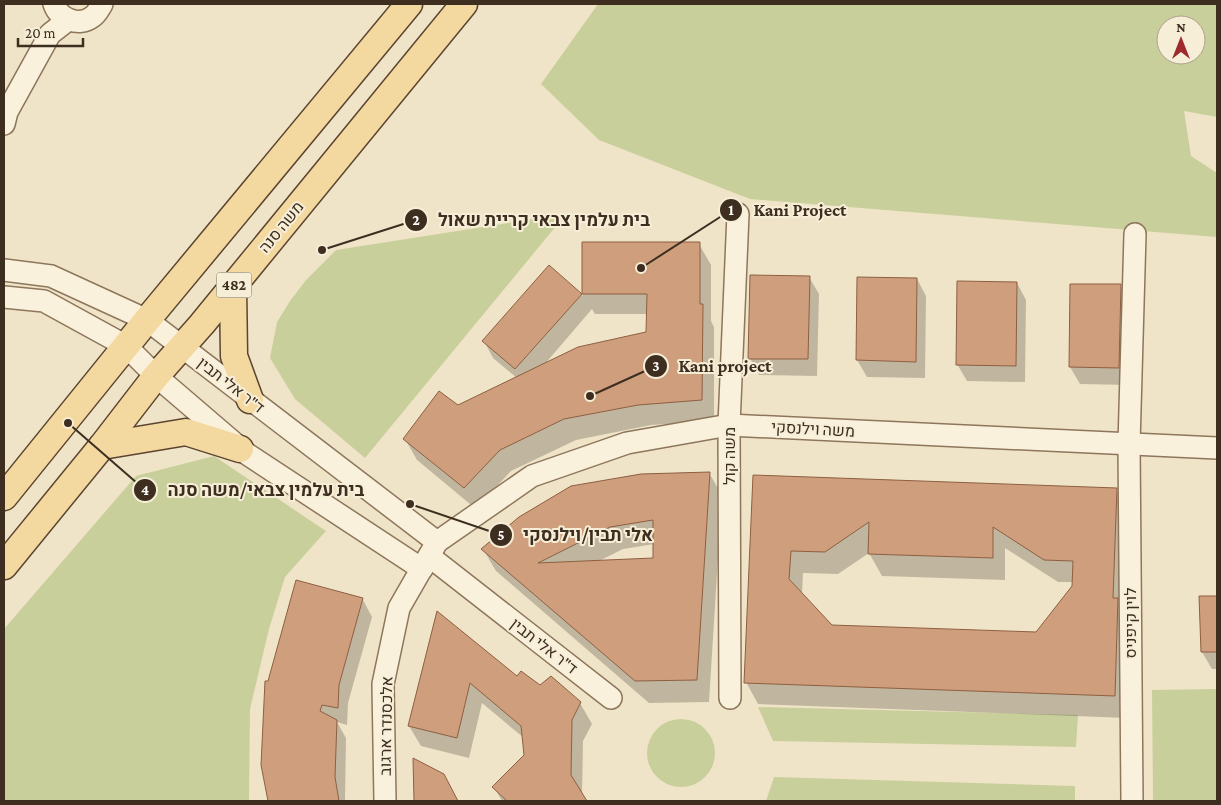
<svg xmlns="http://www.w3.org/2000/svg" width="1221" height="805" font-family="'Crimson Pro',Heebo,serif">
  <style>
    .green { fill: #c9cf9b; fill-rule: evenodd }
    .shadow { fill: #0003; fill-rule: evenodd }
    .building { fill: #cf9f7d; stroke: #8d5f41; fill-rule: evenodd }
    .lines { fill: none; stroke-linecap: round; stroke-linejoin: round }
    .minor-casing { stroke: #8d765c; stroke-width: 24 }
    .major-casing { stroke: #5b4430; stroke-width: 29 }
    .minor { stroke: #faf1dc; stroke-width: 21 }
    .major { stroke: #f3d9a0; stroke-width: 26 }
    .labels { text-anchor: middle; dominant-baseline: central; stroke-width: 4; stroke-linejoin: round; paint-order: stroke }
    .shield { fill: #f7eed8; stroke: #756857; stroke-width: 1 }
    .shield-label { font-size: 15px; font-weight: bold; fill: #3d2e20 }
    .street-label { font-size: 16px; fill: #3d2e20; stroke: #f7eed8 }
    .leader { fill: none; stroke: #3d2e20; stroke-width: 2 }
    .callout-dot { fill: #3d2e20; stroke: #f7eed8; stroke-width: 2 }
    .mark-label { font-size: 15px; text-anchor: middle; font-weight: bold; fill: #fff }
    .callout-label { font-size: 18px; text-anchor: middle; font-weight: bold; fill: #3d2e20; stroke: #f7eed8; stroke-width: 4; stroke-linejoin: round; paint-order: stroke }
  </style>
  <rect width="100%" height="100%" fill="#f0e4c8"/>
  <g class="green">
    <path d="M 598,4 L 1217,4 L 1217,117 L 1184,111 L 1191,156 L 1217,173 L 1217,237 L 750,199 L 599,140 L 541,84 ZM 1166,25 L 1196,25 L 1196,55 L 1166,55 Z"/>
    <polygon points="566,214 365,458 295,399 270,358 277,322 290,301 306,280 336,250"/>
    <polygon points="214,456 326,531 285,577 269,629 250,709 249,801 4,801 4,629 136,476"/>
    <polygon points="1217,689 1217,801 1153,801 1152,690"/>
    <polygon points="758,707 1078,715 1076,747 773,741"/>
    <circle cx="681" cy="753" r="34"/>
    <polygon points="774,777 1075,786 1075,801 766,801"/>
  </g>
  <g class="shadow">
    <path d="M 583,244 L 699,244 L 711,265 L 711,321 L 714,327 L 714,421 L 651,425 L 576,440 L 511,471 L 476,509 L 417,460 L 405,439 L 457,407 L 517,378 L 493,358 L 484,341 L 549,267 L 583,296 ZM 592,309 L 595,314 L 648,314 L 648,333 L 544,365 Z"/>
    <polygon points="809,277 819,294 817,376 759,375 750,358"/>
    <polygon points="859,278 917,279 926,296 925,378 867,377 857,360"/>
    <polygon points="1017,283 1026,300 1025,382 967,381 957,364"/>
    <polygon points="1120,286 1130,303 1128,385 1080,384 1070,367"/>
    <path d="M 709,473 L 722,495 L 709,702 L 649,703 L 496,571 L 483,549 ZM 654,544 L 654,559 L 597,562 L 623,549 Z"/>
    <path d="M 754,476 L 1116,489 L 1129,511 L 1127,718 L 758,704 L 746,682 ZM 1005,548 L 1058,582 L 1074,582 L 1073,587 L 1037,633 L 832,626 L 802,594 L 803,573 L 838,574 L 869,553 L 882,576 L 1005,580 Z"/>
    <polygon points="1200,597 1217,597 1217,669 1212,669 1202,652"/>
    <polygon points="363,600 372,617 348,703 347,725 337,722 346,738 345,801 269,801 263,765 269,682"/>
    <polygon points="437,613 517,677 580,703 592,724 583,741 582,796 586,801 502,801 494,787 526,756 524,738 482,703 469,758 421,746 409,726"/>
  </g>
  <g class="building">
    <polygon points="582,242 700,242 700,304 703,304 702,400 638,405 564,419 500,450 464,488 403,439 439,391 458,405 578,347 646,332 647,294 582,294"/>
    <polygon points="549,265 582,294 515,369 482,341"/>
    <polygon points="750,275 810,276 808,359 748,359"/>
    <polygon points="857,277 917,278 916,362 856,360"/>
    <polygon points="957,281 1017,282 1016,366 956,365"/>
    <polygon points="1070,284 1121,284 1119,368 1069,367"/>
    <path d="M 710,472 L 697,680 L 635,681 L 481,549 L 519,517 L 571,486 L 641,474 ZM 653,520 L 653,558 L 538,563 L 610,527 Z"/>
    <path d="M 753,475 L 1117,488 L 1113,598 L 1118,598 L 1115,696 L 744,683 ZM 869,522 L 868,554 L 993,558 L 993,527 L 1044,560 L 1073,561 L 1072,586 L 1036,632 L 832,625 L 789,579 L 791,551 L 825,552 Z"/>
    <polygon points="296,580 363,598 339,685 338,708 322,705 320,711 337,720 335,777 339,801 268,801 261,765 265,681 268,681"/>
    <polygon points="1199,596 1217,596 1217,652 1201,652"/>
    <polygon points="437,611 517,676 521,671 540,685 551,676 581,702 572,720 571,775 587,801 507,801 492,787 524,755 521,726 470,683 457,738 408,726"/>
    <polygon points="413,758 444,774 458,801 414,801"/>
  </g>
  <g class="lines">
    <g class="minor-casing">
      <g id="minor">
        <path d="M 54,4 C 59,19 79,27 92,17 C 97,14 99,9 102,4"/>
        <polyline points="4,124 7,112 50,34 68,20"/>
        <polyline points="4,270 51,276 147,320 437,542"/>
        <polyline points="4,297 44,301 126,346 156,376 247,454 422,569"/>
        <polyline points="429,556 611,698"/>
        <polyline points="730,698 729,425 738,214"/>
        <polyline points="385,801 383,684 399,608 437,542 532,476 627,443 729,425 1217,448"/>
        <polyline points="1132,801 1129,444 1135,234"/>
      </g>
    </g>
    <g class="major-casing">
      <g id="major">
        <polyline points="233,286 234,356 250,400"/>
        <polyline points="102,446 186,432 240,449"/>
        <polyline points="4,497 147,320 409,4"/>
        <polyline points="4,566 102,446 156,376 202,324 464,4"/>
      </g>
    </g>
    <use href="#minor" class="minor"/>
    <use href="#major" class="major"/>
  </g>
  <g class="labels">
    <rect class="shield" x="216.5" y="272.5" width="35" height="25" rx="4"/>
    <g class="shield-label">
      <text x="234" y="285">482</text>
    </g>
    <g class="street-label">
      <text transform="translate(281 227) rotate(-51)">משה סנה</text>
      <text transform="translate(231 385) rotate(38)">ד"ר אלי תבין</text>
      <text transform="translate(813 429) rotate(3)">משה וילנסקי</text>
      <text transform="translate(729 456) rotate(-90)">משה קול</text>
      <text transform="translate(1130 623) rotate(-90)">לוין קיפניס</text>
      <text transform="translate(544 646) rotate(38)">ד"ר אלי תבין</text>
      <text transform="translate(386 726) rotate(-89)">אלכסנדר ארגוב</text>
    </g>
  </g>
  <path class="leader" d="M641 268L731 210M322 250L416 220M590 396L656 366M68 423L145 490M410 504L501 535"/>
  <g class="callout-dot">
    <circle cx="641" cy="268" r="5"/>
    <circle cx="322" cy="250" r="5"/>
    <circle cx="590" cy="396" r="5"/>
    <circle cx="68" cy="423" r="5"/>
    <circle cx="410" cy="504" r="5"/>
    <circle cx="731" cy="210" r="12"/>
    <circle cx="416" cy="220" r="12"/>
    <circle cx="656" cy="366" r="12"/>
    <circle cx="145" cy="490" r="12"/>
    <circle cx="501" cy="535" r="12"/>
  </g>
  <g class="mark-label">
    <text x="731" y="215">1</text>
    <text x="416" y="225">2</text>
    <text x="656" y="371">3</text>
    <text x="145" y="495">4</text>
    <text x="501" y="540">5</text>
  </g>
  <g class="callout-label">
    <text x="800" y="216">Kani Project</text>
    <text x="544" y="226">בית עלמין צבאי קריית שאול</text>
    <text x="725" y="372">Kani project</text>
    <text x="266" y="496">בית עלמין צבאי/משה סנה</text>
    <text x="588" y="541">אלי תבין/וילנסקי</text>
  </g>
  <rect width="1221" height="805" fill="none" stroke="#3d2e20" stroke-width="10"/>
  <g transform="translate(1181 40)"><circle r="24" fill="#f7eed8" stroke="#ada18e"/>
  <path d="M0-4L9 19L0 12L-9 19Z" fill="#9e2a2b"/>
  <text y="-8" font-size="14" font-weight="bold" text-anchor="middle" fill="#3d2e20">N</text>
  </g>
  <path d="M18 38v8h65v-8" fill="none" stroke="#3d2e20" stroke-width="2.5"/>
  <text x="25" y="38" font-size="15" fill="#3d2e20" stroke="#f7eed8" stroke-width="4" paint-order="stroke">20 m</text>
</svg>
